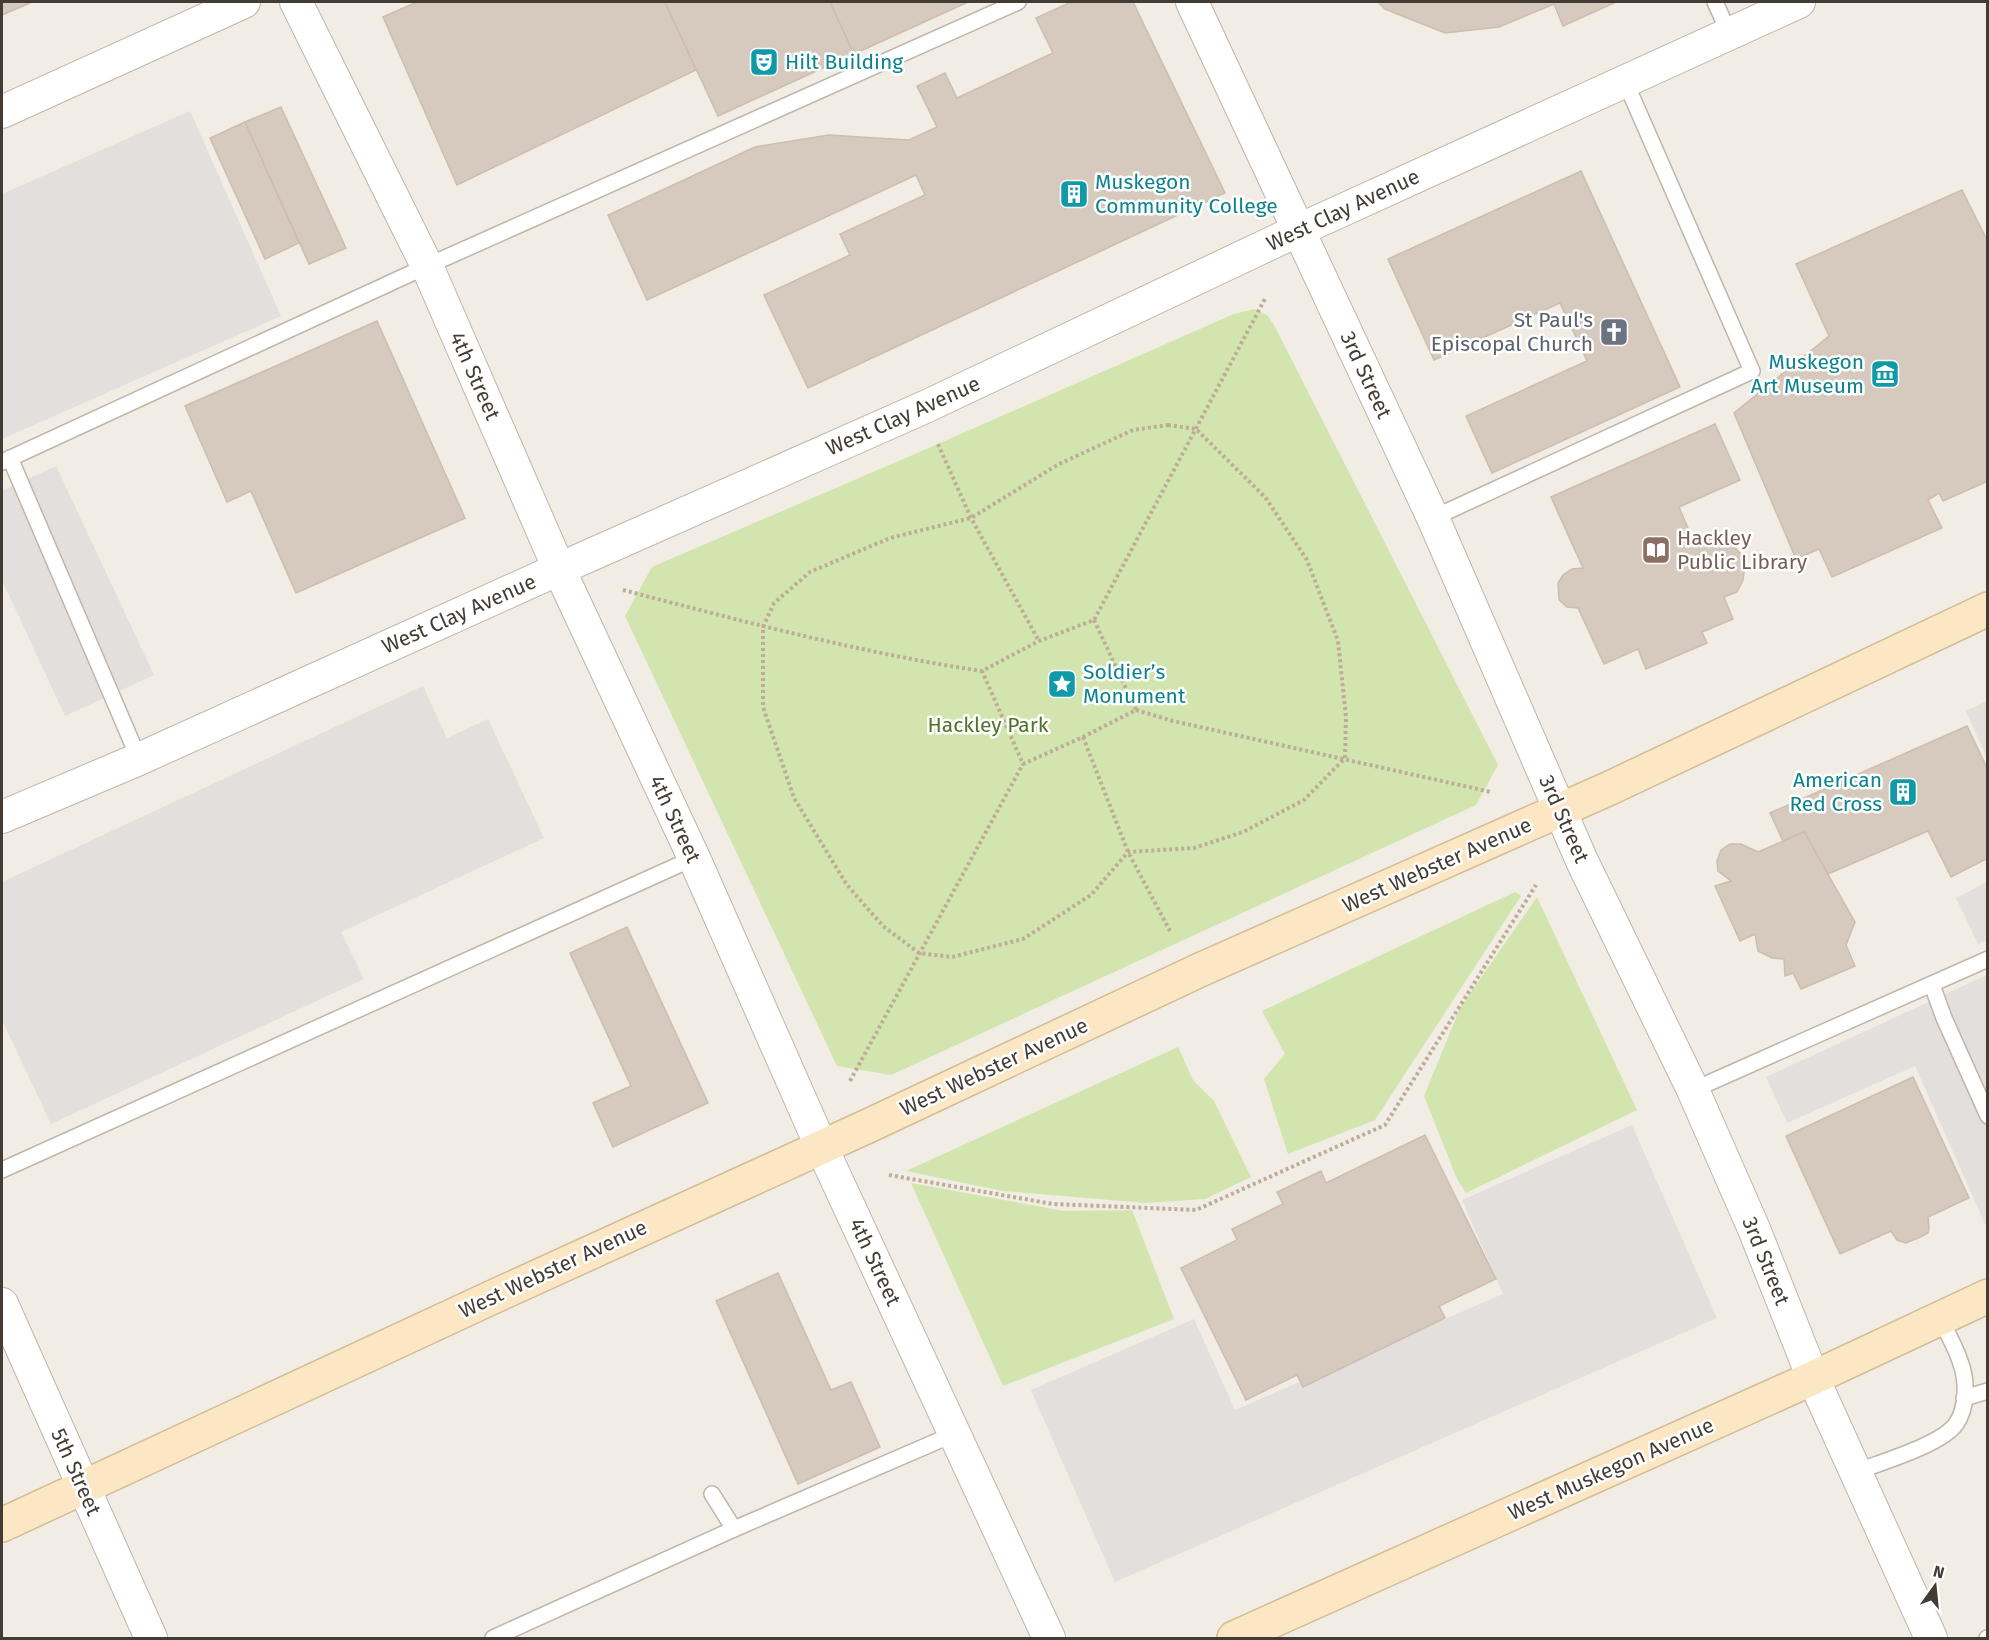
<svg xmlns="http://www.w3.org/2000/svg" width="1989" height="1640" font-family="'Fira Sans',sans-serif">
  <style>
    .green { fill: #d3e5ae }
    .parking { fill: #e2dfdd }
    .building { fill: #d6c9bd; stroke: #cdbdae; stroke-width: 1.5 }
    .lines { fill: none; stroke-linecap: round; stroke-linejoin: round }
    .service-casing { stroke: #bfb5ab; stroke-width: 18 }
    .minor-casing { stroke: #bfb5ab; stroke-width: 34 }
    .secondary-casing { stroke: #d3bc98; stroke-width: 36 }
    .path { stroke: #beac99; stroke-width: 4; stroke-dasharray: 3 3; stroke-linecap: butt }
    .service { stroke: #fff; stroke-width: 15 }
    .minor { stroke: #fff; stroke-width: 32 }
    .secondary { stroke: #fce7c4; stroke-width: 33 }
    .labels { text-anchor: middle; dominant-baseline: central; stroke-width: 5; stroke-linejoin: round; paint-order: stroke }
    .culture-label { font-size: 21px; fill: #0d838f; stroke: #fff; text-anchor: start }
    .street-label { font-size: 21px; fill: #433c35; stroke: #fff }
    .worship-label { font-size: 21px; fill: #5b616d; stroke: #fff; text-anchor: end }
    .education-label { font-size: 21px; fill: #785e54; stroke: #fff; text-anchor: start }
    .park-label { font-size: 21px; fill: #4f722b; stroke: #fff }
  </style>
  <rect width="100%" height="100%" fill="#f1ece4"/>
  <g class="green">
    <polygon points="1254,309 1267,315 1274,325 1498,765 1476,805 891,1075 837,1066 625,616 652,567 938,444 1234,314"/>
    <polygon points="1515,892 1521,896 1375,1120 1288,1154 1264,1079 1285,1054 1262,1011"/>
    <polygon points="1537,897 1637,1110 1466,1193 1457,1179 1424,1096 1460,1008"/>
    <polygon points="1178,1047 1193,1080 1214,1101 1251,1177 1205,1199 1145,1203 1003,1191 906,1171"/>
    <polygon points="911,1183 1064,1211 1132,1210 1174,1319 1003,1386"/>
  </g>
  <g class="parking">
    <polygon points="190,111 281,316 2,439 2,194"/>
    <polygon points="56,466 154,675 65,716 2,580 2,491"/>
    <polygon points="423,686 447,738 488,719 544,838 341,932 364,979 51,1124 2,1020 2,882"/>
    <polygon points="1987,701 1987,758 1966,711"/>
    <polygon points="1987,882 1987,940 1978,944 1956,898"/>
    <polygon points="1987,975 1987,1223 1985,1224 1915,1066 1787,1123 1766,1077"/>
    <polygon points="1632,1125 1717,1318 1115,1582 1031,1390 1194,1319 1235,1410 1503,1294 1462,1200"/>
  </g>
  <g class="building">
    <polygon points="2,2 32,2 2,15"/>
    <polygon points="417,2 665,2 696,70 457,185 383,17"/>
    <polygon points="665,2 830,2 854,54 718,116"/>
    <polygon points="830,2 968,2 854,54"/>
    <polygon points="1071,2 1133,2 1225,193 808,388 764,295 850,255 840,234 925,195 916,175 647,300 608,215 755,147 829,135 909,140 937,127 917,86 945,73 957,98 1053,53 1036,18"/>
    <polygon points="1378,2 1616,2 1563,26 1554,4 1499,27 1445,33 1385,9"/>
    <polygon points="281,107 346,248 309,264 245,122"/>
    <polygon points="245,122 299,243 265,259 210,138"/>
    <polygon points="1581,171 1680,387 1492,473 1466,416 1587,361 1560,303 1434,360 1388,259"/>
    <polygon points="1962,190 1988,242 1988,481 1943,501 1939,493 1928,500 1942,528 1832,577 1819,549 1796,559 1734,413 1829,336 1796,264"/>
    <polygon points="377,321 465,518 296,593 251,491 227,502 185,406"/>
    <polygon points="1715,424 1740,480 1679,507 1693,540 1707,538 1733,546 1741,554 1745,565 1743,580 1737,592 1724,597 1733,619 1702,632 1707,643 1646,669 1638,649 1604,664 1578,608 1567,607 1559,600 1558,583 1563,575 1572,569 1583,568 1551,497"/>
    <polygon points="1967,726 1988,770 1988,858 1951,877 1928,831 1828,874 1804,832 1783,841 1770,813"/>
    <polygon points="1804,832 1855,922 1846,945 1855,966 1801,989 1793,973 1785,976 1784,959 1772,958 1758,951 1755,934 1740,941 1715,886 1731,881 1718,871 1717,861 1721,850 1730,844 1741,844 1758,852"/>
    <polygon points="627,927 708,1103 613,1147 593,1103 631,1086 570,953"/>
    <polygon points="1913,1077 1969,1198 1928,1217 1929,1228 1928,1233 1918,1238 1906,1243 1897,1240 1891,1231 1840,1254 1786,1136"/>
    <polygon points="1425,1135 1496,1279 1439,1306 1445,1318 1303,1387 1297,1375 1246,1400 1181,1268 1237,1240 1232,1229 1283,1204 1277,1192 1321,1171 1326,1183"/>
    <polygon points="778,1273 831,1390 851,1382 880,1447 798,1484 716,1301"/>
  </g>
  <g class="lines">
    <g class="service-casing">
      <g id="service">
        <polyline points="1715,2 1729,33"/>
        <polyline points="10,458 139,759"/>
        <polyline points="2,462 427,266 1018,2"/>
        <polyline points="1433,518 1752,371 1625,81"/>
        <polyline points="1932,985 1944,1018 1988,1116"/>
        <polyline points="1693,1090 1988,959"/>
        <polyline points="2,1170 694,858"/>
        <polyline points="1964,1398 1988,1391"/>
        <path d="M 1856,1472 C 1881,1462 1941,1445 1956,1424 C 1968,1407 1967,1379 1960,1361 C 1955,1346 1947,1332 1940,1319"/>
        <polyline points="712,1494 734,1529"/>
        <polyline points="493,1638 734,1529 954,1434"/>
        <polyline points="1987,1638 1988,1638"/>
      </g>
    </g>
    <g class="minor-casing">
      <g id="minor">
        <polyline points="296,2 427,266 559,569 694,858 821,1146 1049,1638"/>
        <polyline points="1192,2 1433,518 1582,861 1693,1090 1754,1229 1813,1378 1931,1638"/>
        <polyline points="2,112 244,2"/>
        <polyline points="2,817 139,759 559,569 925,407 1299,230 1799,2"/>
        <polyline points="2,1304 151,1638"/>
      </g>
    </g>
    <g class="secondary-casing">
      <g id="secondary">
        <polyline points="2,1525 495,1296 868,1126 1202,969 1610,788 1988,609"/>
        <polyline points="1234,1638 1813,1378 1988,1296"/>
      </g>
    </g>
    <g class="path">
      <polygon points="1168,425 1196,429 1265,497 1307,560 1338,641 1346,717 1345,758 1304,800 1243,832 1194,848 1128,852 1091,895 1023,939 952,957 919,953 883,926 847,885 794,798 763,707 763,627 774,603 810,572 890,538 971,518 1059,464 1133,430"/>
      <polyline points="938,444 971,518 1039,641"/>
      <path d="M 623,590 C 742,621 861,653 982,671"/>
      <polyline points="1094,620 1136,710 1083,737 1023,764 982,671 1039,641 1094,620 1266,297"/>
      <polyline points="1136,710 1173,721 1491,792"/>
      <polyline points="1083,737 1128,852 1171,933"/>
      <polyline points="850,1081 1023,764"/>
      <polyline points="889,1175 1053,1204 1196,1210 1385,1125 1536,885"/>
    </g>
    <use href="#service" class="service"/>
    <use href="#minor" class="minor"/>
    <use href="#secondary" class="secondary"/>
  </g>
  <defs>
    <g id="theatre-square" transform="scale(1.5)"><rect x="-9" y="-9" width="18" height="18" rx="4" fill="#0f9aa8" stroke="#fff"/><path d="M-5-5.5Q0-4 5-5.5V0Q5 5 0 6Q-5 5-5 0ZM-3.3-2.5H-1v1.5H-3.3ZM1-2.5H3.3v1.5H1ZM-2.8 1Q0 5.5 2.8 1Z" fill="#fff"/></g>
    <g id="building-square" transform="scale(1.5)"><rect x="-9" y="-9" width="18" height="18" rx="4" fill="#0f9aa8" stroke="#fff"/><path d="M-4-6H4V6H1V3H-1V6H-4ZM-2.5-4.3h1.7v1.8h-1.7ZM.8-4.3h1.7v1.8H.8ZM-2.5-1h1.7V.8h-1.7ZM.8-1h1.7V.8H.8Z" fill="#fff"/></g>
    <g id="church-square" transform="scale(1.5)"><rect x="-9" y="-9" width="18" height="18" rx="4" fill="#6b7280" stroke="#fff"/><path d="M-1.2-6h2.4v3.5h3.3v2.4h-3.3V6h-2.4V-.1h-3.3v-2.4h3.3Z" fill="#fff"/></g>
    <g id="museum-square" transform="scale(1.5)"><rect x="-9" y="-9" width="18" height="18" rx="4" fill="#0f9aa8" stroke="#fff"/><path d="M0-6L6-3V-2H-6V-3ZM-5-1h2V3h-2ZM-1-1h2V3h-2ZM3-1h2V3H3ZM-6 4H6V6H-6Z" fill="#fff"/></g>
    <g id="library-square" transform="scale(1.5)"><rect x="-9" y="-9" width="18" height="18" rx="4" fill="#8d6e63" stroke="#fff"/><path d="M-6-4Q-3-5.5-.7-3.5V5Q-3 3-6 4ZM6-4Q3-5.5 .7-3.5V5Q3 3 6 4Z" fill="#fff"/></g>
    <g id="sight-square" transform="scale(1.5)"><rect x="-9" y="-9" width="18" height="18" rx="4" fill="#0f9aa8" stroke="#fff"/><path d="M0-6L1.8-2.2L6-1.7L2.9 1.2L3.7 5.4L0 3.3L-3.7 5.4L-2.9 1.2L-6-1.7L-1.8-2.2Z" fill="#fff"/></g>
  </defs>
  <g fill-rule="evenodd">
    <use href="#theatre-square" x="764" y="62"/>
    <use href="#building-square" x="1074" y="194"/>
    <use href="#church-square" x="1614" y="332"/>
    <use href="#museum-square" x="1885" y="374"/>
    <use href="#library-square" x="1656" y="550"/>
    <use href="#sight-square" x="1062" y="684"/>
    <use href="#building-square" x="1903" y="792"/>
  </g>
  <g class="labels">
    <g class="culture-label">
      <text x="785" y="62">Hilt Building</text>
      <text x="1095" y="182">Muskegon<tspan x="1095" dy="24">Community College</tspan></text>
      <text x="1864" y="362" text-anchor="end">Muskegon<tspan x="1864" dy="24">Art Museum</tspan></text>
      <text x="1083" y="672">Soldier’s<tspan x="1083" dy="24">Monument</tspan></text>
      <text x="1882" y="780" text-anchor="end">American<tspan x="1882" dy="24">Red Cross</tspan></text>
    </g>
    <g class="street-label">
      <text transform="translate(1343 210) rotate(-25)">West Clay Avenue</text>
      <text transform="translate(1366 375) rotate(65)">3rd Street</text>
      <text transform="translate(475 376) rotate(66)">4th Street</text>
      <text transform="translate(903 416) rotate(-24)">West Clay Avenue</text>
      <text transform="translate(459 614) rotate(-24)">West Clay Avenue</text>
      <text transform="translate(675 819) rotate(65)">4th Street</text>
      <text transform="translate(1564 819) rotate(66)">3rd Street</text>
      <text transform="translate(1437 865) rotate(-24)">West Webster Avenue</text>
      <text transform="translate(994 1067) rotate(-25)">West Webster Avenue</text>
      <text transform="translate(1766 1261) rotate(68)">3rd Street</text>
      <text transform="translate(875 1262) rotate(65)">4th Street</text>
      <text transform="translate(553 1269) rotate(-25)">West Webster Avenue</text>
      <text transform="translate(1611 1469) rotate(-24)">West Muskegon Avenue</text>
      <text transform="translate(76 1472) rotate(66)">5th Street</text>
    </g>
    <g class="worship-label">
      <text x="1593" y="320">St Paul's<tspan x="1593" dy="24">Episcopal Church</tspan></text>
    </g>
    <g class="education-label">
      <text x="1677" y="538">Hackley<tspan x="1677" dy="24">Public Library</tspan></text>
    </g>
    <g class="park-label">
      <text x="988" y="725">Hackley Park</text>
    </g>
  </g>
  <rect width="1989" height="1640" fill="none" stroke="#433c35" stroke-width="6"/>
  <g transform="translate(1935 1586) rotate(15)" stroke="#ffffff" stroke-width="4.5" paint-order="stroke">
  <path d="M0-4.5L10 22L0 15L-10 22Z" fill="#433c35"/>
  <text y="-9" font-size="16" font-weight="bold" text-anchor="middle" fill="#433c35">N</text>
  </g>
</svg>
